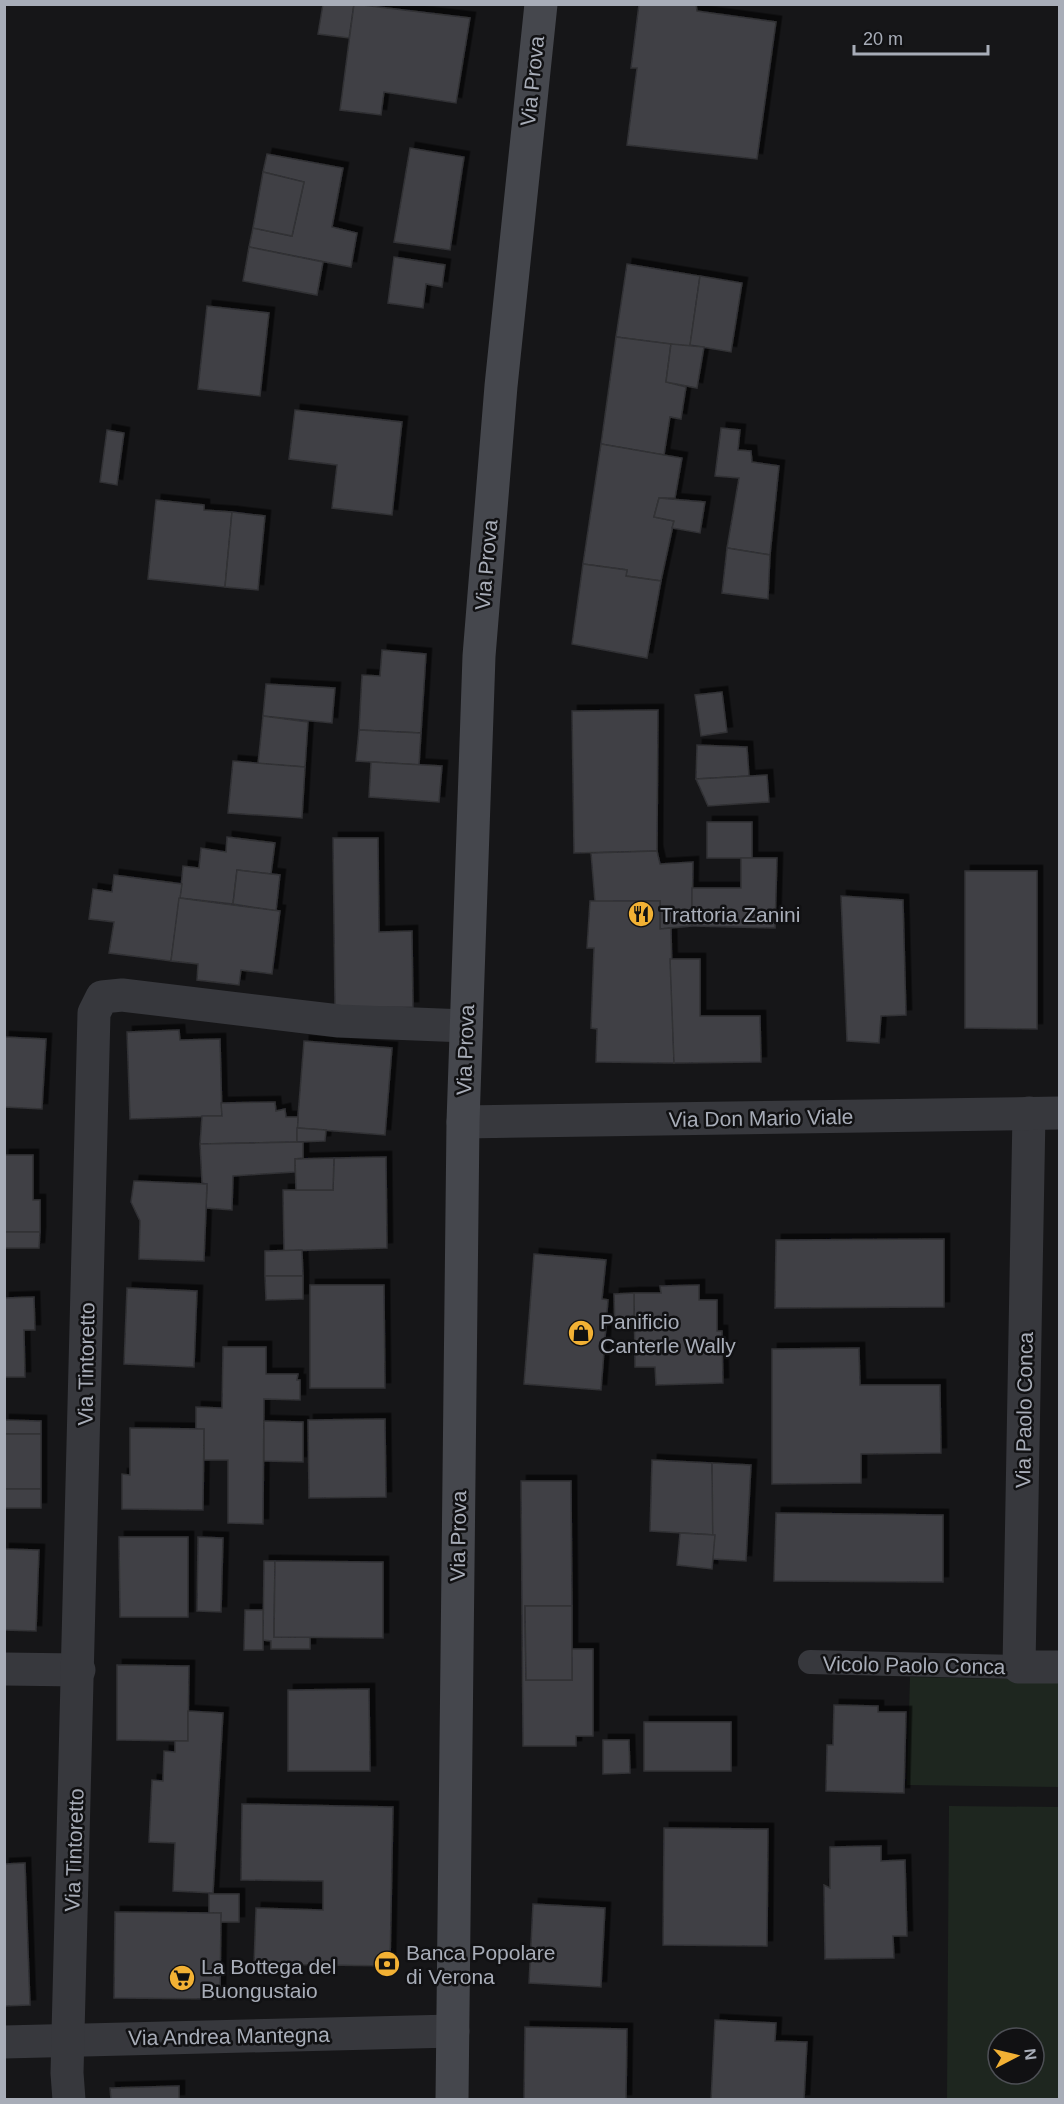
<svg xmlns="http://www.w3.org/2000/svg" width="1064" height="2104" font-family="Helvetica,sans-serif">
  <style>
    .green { fill: #1e261f; fill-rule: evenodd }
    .building { fill: #404145; stroke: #303034; stroke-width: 1.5; filter: url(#shadow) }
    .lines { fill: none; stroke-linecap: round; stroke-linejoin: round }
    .lane { stroke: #37383d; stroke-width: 24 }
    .street { stroke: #37383d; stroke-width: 33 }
    .secondary { stroke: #45474d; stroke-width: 33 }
    .labels { text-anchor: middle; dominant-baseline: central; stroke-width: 5; stroke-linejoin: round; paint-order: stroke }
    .street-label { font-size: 21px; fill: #a8adb8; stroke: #111113 }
    .poi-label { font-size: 21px; fill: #a8adb8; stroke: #111113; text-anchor: start }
  </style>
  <defs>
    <filter id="shadow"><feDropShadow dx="5.5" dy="-5.5" stdDeviation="0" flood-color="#0009"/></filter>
  </defs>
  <rect width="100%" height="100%" fill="#161618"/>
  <g class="green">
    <polygon points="910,1677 1059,1680 1059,1787 907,1785"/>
    <path d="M 949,1806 L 1059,1807 L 1059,2099 L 947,2099 ZM 998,2038 L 1034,2038 L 1034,2074 L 998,2074 Z"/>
  </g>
  <g class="building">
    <polygon points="323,4 354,4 349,38 318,34"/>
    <polygon points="354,4 470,18 456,103 384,92 381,115 340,110"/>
    <polygon points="639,4 696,4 697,11 776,22 757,159 627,145 637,68 631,68"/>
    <polygon points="410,148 464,157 450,250 394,242"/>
    <polygon points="267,154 343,168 332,227 357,233 351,267 249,247 253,228 292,236 304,182 263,172"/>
    <polygon points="263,172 304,182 292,236 253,228"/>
    <polygon points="249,247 323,262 317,295 243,281"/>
    <polygon points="394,257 445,265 442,287 426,284 423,308 388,303"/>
    <polygon points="627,264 700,276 690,347 616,337"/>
    <polygon points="700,276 742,283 731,352 690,345"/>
    <polygon points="207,306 269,313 260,396 198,389"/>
    <polygon points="616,337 671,344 666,382 686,387 681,419 670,417 664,455 601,444"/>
    <polygon points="671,344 704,347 697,388 666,382"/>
    <polygon points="295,410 402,422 392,515 332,508 337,465 289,459"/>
    <polygon points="721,428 740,430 738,450 751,451 752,462 779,466 770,555 727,548 739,478 715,476"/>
    <polygon points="107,430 124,433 117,485 100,482"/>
    <polygon points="601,444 682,458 675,498 659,498 654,517 674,521 661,581 626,576 627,570 583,564"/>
    <polygon points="659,498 705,502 700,533 672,528 674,521 654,517"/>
    <polygon points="156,500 204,505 204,510 232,512 225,587 148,579"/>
    <polygon points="232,512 265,516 258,590 225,587"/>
    <polygon points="727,548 770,555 768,599 722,593"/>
    <polygon points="583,564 627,570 626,576 661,581 647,658 572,644"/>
    <polygon points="382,650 426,654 421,733 359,730 362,675 380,676"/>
    <polygon points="266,684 335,688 332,723 263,716"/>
    <polygon points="722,692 727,732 701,736 695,695"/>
    <polygon points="658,710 657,851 574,853 572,711"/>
    <polygon points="263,716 308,722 305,767 258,764"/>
    <polygon points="359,730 421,733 419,765 356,761"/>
    <polygon points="697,745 747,747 749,776 696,779"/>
    <polygon points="233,761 305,767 302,818 228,813"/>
    <polygon points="371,762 442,766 439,802 369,797"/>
    <polygon points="767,775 769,802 708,806 696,779"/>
    <rect x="707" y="822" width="45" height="36"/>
    <polygon points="227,837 275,843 271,874 237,870 233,904 180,898 183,866 199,868 201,848 226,852"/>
    <polygon points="333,838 378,838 379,932 412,931 413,1007 335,1008"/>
    <polygon points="657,851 660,864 693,862 692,926 660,929 660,901 595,902 591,853"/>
    <polygon points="741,858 777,858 775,928 692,926 692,888 741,888"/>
    <polygon points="237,870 280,875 276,911 233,904"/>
    <polygon points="965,871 1037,871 1037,1029 965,1028"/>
    <polygon points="114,875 182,884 171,961 109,953 114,922 89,919 93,889 112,892"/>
    <polygon points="841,896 903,900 906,1015 881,1016 879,1043 847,1041"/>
    <polygon points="179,898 280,911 272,974 241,970 239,985 197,980 198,964 171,961"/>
    <polygon points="590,901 660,901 660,929 671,928 674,1063 596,1062 597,1029 591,1028 594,948 587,948"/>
    <polygon points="670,959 700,959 700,1016 760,1016 761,1062 674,1063"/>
    <polygon points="179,1030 180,1040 220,1039 222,1116 130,1119 127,1032"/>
    <polygon points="4,1037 46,1039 42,1109 4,1107"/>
    <polygon points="304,1041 392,1048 385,1135 297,1128"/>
    <polygon points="275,1102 276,1111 285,1109 286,1117 298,1117 297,1142 200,1144 202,1116 222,1116 221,1103"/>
    <polygon points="297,1128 326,1130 325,1141 297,1142"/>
    <polygon points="303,1142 303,1158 295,1159 295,1172 233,1176 232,1210 206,1208 207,1184 202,1183 200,1144"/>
    <polygon points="4,1155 33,1155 33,1200 40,1200 40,1232 4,1232"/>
    <polygon points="386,1157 387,1248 284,1251 283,1190 333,1190 334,1158"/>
    <polygon points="334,1158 333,1190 296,1190 295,1159"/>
    <polygon points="134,1181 207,1184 204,1261 139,1259 140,1221 131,1202"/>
    <polygon points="4,1232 40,1232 39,1248 4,1248"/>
    <polygon points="944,1239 944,1307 775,1308 776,1240"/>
    <polygon points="302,1250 303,1276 265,1276 265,1251"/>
    <polygon points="534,1254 606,1260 602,1299 608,1300 601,1390 524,1384"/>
    <polygon points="265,1276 303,1276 303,1299 266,1300"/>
    <polygon points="310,1285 384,1285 385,1388 310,1388"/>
    <polygon points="699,1285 699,1300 717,1300 717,1331 722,1331 723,1383 656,1385 655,1367 635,1367 634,1293 661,1293 660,1286"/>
    <polygon points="127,1288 197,1291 194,1367 124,1364"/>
    <polygon points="634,1293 634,1328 615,1328 614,1294"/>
    <polygon points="34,1297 35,1330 24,1330 25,1377 4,1377 4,1298"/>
    <polygon points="223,1347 266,1347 266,1374 298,1374 297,1380 300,1380 300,1400 264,1399 263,1524 228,1523 228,1460 204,1460 204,1429 196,1429 196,1407 222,1408"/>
    <polygon points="859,1348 860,1385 940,1385 941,1453 861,1454 861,1483 772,1484 772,1349"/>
    <polygon points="385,1419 386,1497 309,1498 308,1420"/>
    <polygon points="4,1420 41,1421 41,1434 4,1434"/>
    <polygon points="264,1421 303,1422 303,1462 264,1461"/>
    <polygon points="130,1428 204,1429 203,1510 122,1509 122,1474 130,1475"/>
    <rect x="4" y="1434" width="37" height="55"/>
    <polygon points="652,1460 712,1463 715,1535 650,1531"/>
    <polygon points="712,1463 751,1465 746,1561 713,1559"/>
    <polygon points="521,1481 571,1481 572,1606 525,1606 526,1680 572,1680 571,1649 593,1649 593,1736 576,1736 576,1746 523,1746"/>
    <rect x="4" y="1489" width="37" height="19"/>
    <polygon points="776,1513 943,1515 943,1582 774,1581"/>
    <polygon points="680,1533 715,1535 712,1569 677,1565"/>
    <polygon points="119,1537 188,1537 188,1617 120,1617"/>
    <polygon points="198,1537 223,1538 221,1612 197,1611"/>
    <polygon points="4,1549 39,1550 36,1631 4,1630"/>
    <polygon points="264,1561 275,1561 274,1637 310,1637 310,1649 271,1649 271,1641 263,1640"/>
    <polygon points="275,1561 383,1562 383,1638 274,1637"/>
    <polygon points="525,1606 572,1606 572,1680 526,1680"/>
    <polygon points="245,1610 263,1610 263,1650 244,1650"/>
    <polygon points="117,1665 189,1666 188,1741 117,1740"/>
    <polygon points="369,1689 370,1771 288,1771 288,1690"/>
    <polygon points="834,1705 878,1706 878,1712 906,1712 904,1793 826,1791 827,1745 833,1745"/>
    <polygon points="188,1711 223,1713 213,1893 173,1891 175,1843 149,1842 152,1780 163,1781 164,1751 175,1752 175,1741 188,1741"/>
    <rect x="644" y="1722" width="87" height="49"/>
    <polygon points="603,1740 629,1740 630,1773 603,1774"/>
    <polygon points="242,1804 393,1807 390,1966 254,1964 256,1908 323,1910 323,1881 241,1880"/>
    <polygon points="664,1828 768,1829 767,1946 663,1945"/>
    <polygon points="881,1846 881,1861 905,1860 907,1936 893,1936 894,1958 825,1959 824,1885 830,1888 830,1847"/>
    <polygon points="25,1863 30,2005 4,2006 4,1864"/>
    <polygon points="209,1894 239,1894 239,1922 220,1922 221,1913 209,1913"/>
    <polygon points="533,1904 605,1908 601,1987 529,1983"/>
    <polygon points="115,1912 221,1913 220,1999 114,1998"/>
    <polygon points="715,2020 776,2023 775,2041 807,2042 804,2100 711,2100"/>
    <polygon points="525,2027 627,2029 626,2100 524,2100"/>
    <polygon points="179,2086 179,2100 111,2100 110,2088"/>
  </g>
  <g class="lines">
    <polyline class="lane" points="810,1662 1019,1667"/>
    <g class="street">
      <polyline points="1029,1113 1019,1667 1060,1667"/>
      <polyline points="463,1122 1060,1113"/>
      <polyline points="4,1669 79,1670"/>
      <polyline points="4,2042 453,2031"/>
      <polyline points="69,2100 67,2073 94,1013 102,997 122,995 339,1021 466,1026"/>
    </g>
    <polyline class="secondary" points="452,2100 463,1122 479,656 501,386 541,4"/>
  </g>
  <defs>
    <g id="restaurant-disc" transform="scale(1.35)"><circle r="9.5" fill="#f2b134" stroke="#111113"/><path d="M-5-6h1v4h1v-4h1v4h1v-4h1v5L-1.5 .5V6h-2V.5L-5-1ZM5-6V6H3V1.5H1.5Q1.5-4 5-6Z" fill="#111"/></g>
    <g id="shop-disc" transform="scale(1.35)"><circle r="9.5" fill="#f2b134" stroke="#111113"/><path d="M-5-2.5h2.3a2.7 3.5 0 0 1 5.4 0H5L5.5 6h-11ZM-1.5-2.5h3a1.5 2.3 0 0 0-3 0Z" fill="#111"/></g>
    <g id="bank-disc" transform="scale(1.35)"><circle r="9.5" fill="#f2b134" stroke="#111113"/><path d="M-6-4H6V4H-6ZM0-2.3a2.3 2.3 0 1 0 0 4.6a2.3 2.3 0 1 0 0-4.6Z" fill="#111"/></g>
    <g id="supermarket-disc" transform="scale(1.35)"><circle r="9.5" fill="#f2b134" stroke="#111113"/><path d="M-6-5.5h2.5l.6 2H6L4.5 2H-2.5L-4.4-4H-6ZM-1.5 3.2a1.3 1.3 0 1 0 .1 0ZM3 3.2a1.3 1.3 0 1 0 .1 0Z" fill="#111"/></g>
  </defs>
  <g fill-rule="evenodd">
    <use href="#restaurant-disc" x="641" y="914"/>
    <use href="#shop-disc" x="581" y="1333"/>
    <use href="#bank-disc" x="387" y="1964"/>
    <use href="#supermarket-disc" x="182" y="1978"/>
  </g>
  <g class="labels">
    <g class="street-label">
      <text transform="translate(532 81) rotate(-84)">Via Prova</text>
      <text transform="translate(486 565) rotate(-85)">Via Prova</text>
      <text transform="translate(465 1050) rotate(-88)">Via Prova</text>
      <text transform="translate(761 1118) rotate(-1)">Via Don Mario Viale</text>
      <text transform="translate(86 1364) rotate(-89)">Via Tintoretto</text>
      <text transform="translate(1024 1410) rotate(-89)">Via Paolo Conca</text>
      <text transform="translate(458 1536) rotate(-89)">Via Prova</text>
      <text transform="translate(914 1665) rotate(1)">Vicolo Paolo Conca</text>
      <text transform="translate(74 1850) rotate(-88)">Via Tintoretto</text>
      <text transform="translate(229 2036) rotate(-1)">Via Andrea Mantegna</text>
    </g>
    <g class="poi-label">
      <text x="660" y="914">Trattoria Zanini</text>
      <text x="600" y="1321">Panificio<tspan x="600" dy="24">Canterle Wally</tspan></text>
      <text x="406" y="1952">Banca Popolare<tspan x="406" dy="24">di Verona</tspan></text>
      <text x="201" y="1966">La Bottega del<tspan x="201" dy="24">Buongustaio</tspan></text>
    </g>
  </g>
  <rect width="1064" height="2104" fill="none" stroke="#a8adb8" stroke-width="12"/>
  <g transform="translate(1016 2056) rotate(83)"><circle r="28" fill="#111113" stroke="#4d4f55" stroke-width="1.5"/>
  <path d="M0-4.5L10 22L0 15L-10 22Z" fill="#f2b134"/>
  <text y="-9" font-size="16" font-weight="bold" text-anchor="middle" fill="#a8adb8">N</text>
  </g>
  <path d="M854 45v9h134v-9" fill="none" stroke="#a8adb8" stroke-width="3"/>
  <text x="863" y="45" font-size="18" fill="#a8adb8" stroke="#111113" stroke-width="4.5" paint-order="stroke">20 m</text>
</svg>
